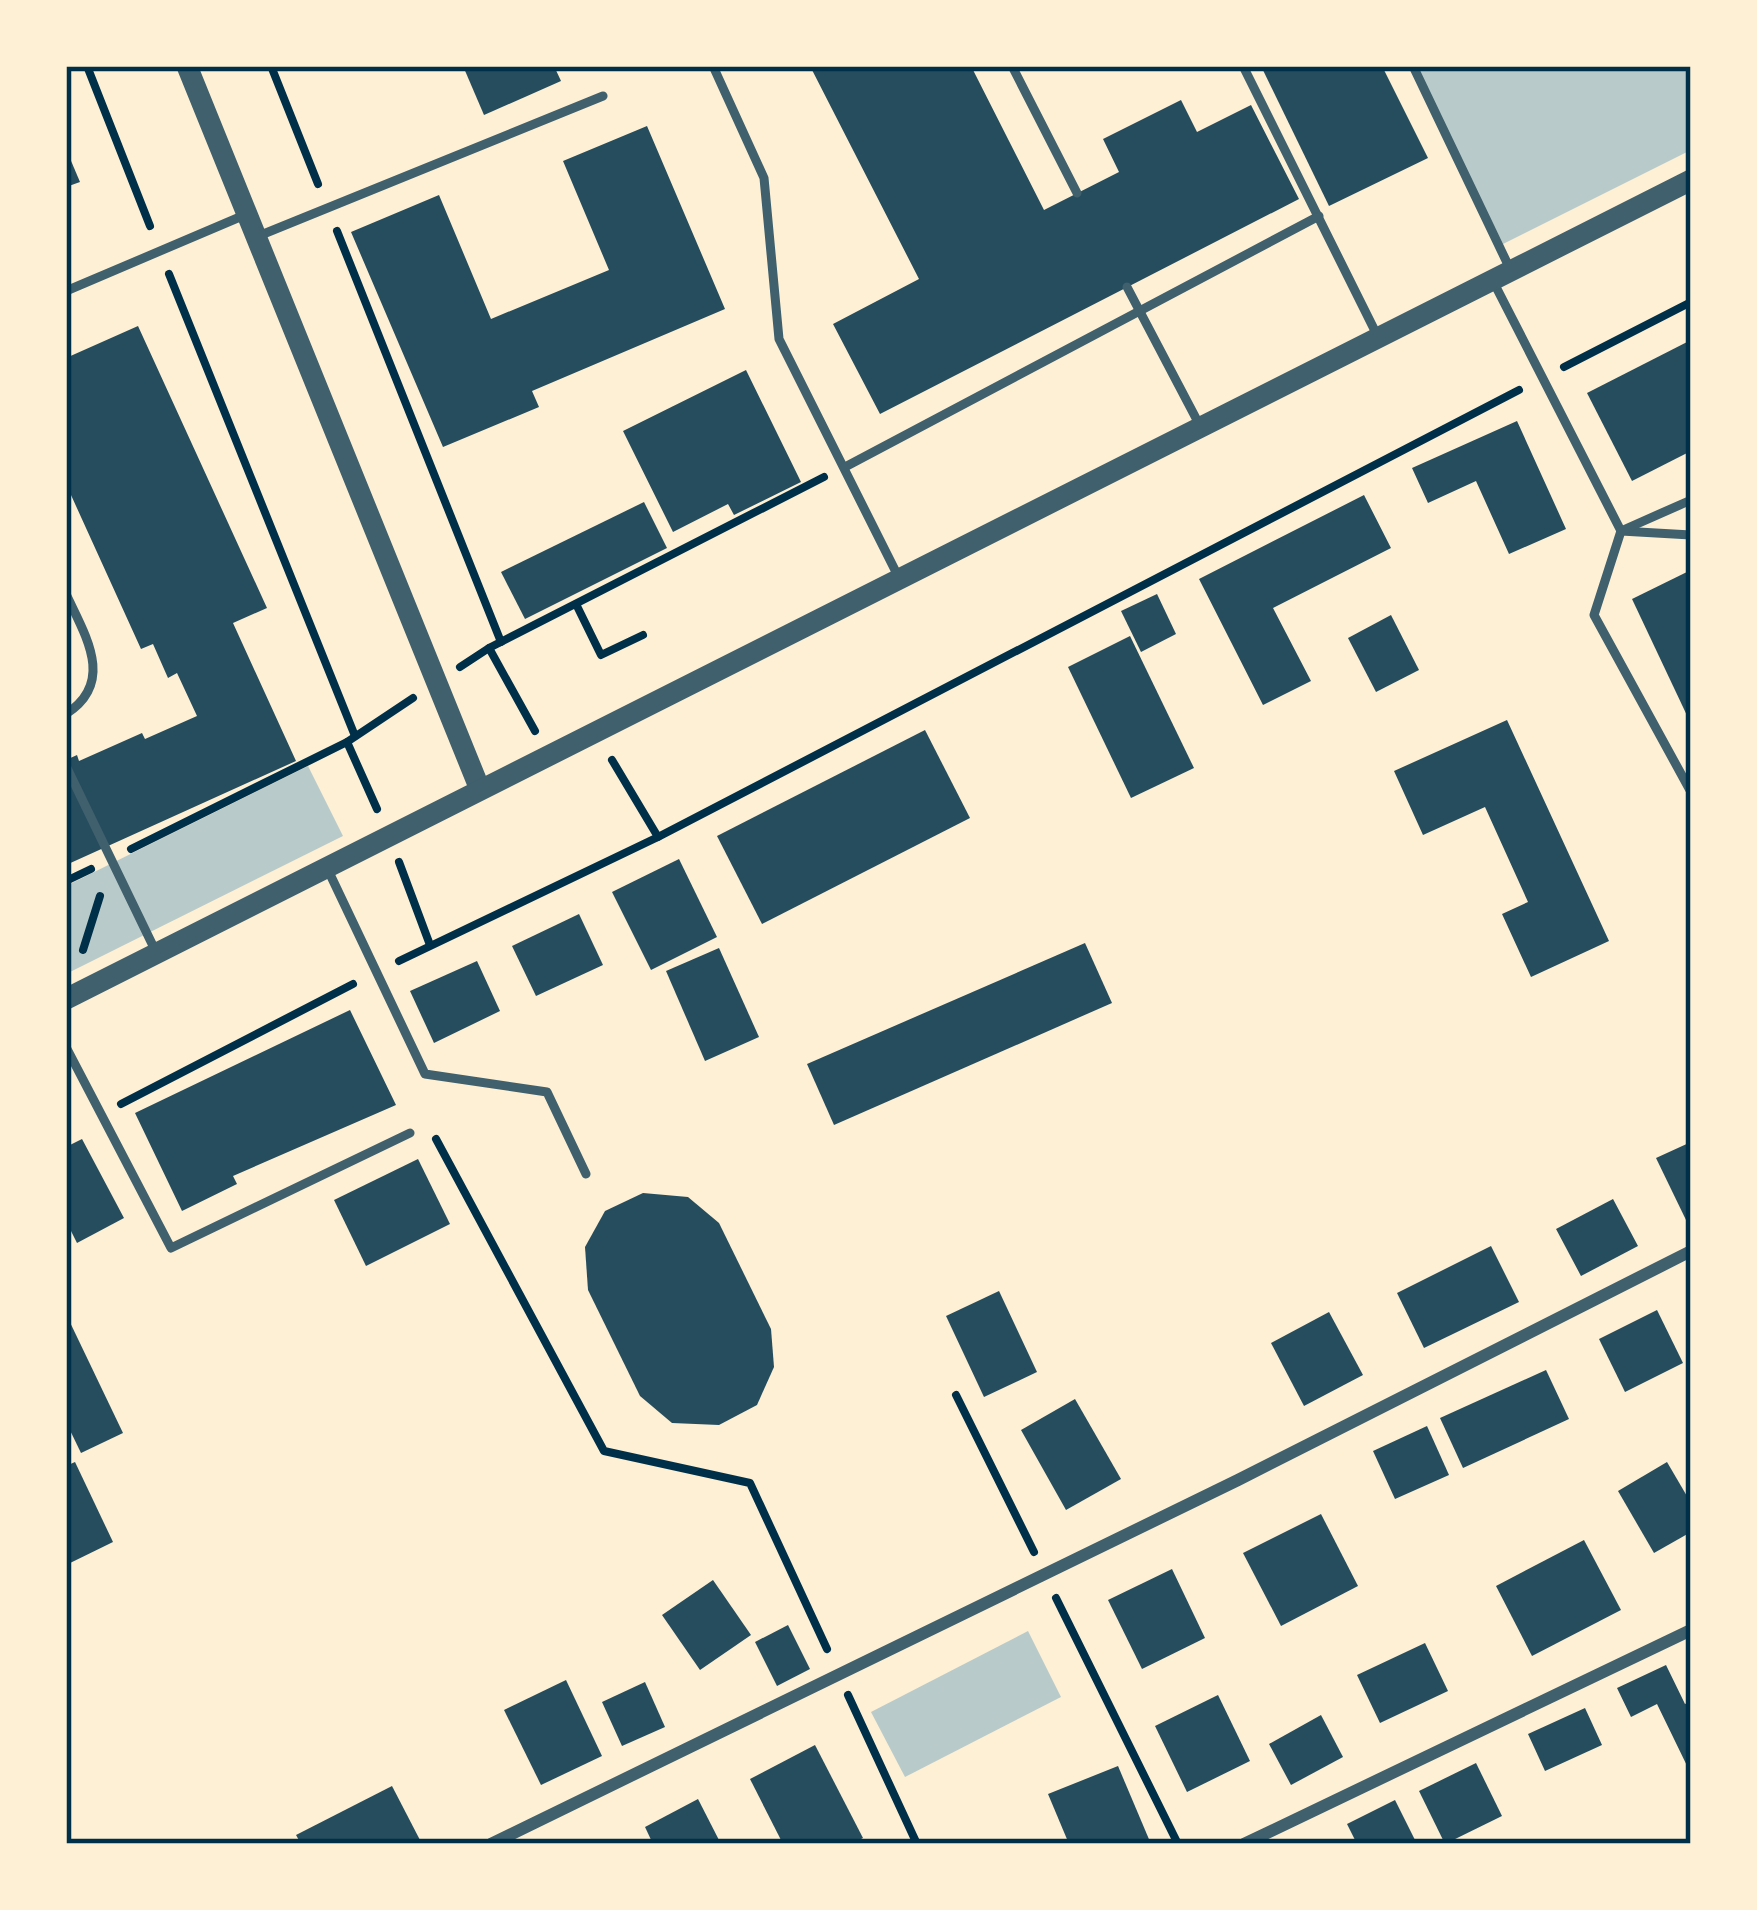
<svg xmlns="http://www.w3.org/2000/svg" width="1757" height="1910" font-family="Inter,sans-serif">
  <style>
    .green { fill: #b9caca }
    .building { fill: #264d5e }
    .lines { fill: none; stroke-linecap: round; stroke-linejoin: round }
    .path { stroke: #003049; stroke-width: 8 }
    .service { stroke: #3f606c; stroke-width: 9 }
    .minor { stroke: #3f606c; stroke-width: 12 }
    .tertiary { stroke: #3f606c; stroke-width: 21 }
    .neatline { fill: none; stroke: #003049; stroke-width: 4.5 }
  </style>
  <rect width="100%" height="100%" fill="#fdf0d5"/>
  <g class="green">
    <polygon points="1413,66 1691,66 1691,150 1503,244"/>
    <polygon points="308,766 343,836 66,974 66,886"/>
    <polygon points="1028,1631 1061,1697 905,1777 871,1712"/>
  </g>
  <g class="building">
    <polygon points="463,66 554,66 561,81 484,115"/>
    <polygon points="810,66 971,66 1044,210 1119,172 1103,139 1181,100 1197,132 1251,105 1299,199 880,414 833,324 919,279"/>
    <polygon points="1261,66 1382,66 1428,158 1329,206"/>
    <polygon points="647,126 725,309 532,391 539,407 443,447 351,232 439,195 491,319 609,270 563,161"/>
    <polygon points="66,149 80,182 66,187"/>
    <polygon points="138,326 267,608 233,623 296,761 66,865 66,760 77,755 79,761 142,733 145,739 197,716 177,673 168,678 153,644 141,649 66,484 66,358"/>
    <polygon points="1691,340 1691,451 1632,481 1587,393"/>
    <polygon points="746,370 801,482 734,515 728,504 673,532 623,431"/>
    <polygon points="1517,421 1566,529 1509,554 1476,481 1428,503 1412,468"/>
    <polygon points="1364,495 1391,548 1273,608 1311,681 1263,705 1199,579"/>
    <polygon points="644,502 667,548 525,619 501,572"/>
    <polygon points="1691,570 1691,724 1632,599"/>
    <polygon points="1157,594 1176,634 1141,652 1121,611"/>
    <polygon points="1391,615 1419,670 1376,692 1348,638"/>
    <polygon points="1130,636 1194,768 1131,798 1068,667"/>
    <polygon points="1507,720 1609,941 1531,977 1502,914 1528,902 1485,807 1423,835 1394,771"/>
    <polygon points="925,730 970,818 762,924 717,836"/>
    <polygon points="679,859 717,937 651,970 612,892"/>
    <polygon points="579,914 603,965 536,996 512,946"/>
    <polygon points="1085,943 1112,1003 834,1125 807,1064"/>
    <polygon points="719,948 759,1037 705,1061 666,971"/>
    <polygon points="477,961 500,1011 434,1043 410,991"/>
    <polygon points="350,1010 396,1105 233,1176 237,1184 182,1211 135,1113"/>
    <polygon points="82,1139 124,1218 77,1243 66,1221 66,1147"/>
    <polygon points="1691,1142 1691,1218 1686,1220 1656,1158"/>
    <polygon points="418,1159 450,1224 366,1266 334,1200"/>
    <polygon points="643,1193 688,1197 719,1223 771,1329 774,1367 757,1405 719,1425 672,1423 640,1396 588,1290 585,1247 605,1211"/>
    <polygon points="1613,1199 1638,1246 1581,1276 1556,1229"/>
    <polygon points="1491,1246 1519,1302 1424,1348 1397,1293"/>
    <polygon points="999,1291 1037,1372 984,1397 946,1316"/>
    <polygon points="1657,1310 1683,1363 1625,1392 1599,1339"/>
    <polygon points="1329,1312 1363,1375 1304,1406 1271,1343"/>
    <polygon points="66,1314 123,1433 81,1453 66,1422"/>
    <polygon points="1546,1370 1569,1419 1463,1468 1440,1418"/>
    <polygon points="1075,1399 1121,1479 1066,1510 1021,1430"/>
    <polygon points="1427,1426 1449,1475 1395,1499 1373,1451"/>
    <polygon points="75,1462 113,1542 66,1565 66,1466"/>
    <polygon points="1667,1462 1691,1503 1691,1532 1654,1553 1618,1491"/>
    <polygon points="1321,1514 1358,1586 1281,1626 1243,1553"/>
    <polygon points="1584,1540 1621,1610 1532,1656 1496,1586"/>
    <polygon points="1172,1569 1205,1638 1142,1669 1108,1600"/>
    <polygon points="713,1580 751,1635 700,1670 662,1615"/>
    <polygon points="788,1625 810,1669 777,1686 755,1642"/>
    <polygon points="1425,1643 1448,1691 1380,1723 1357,1675"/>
    <polygon points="1666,1665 1685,1704 1691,1701 1691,1774 1657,1704 1631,1717 1617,1688"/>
    <polygon points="566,1680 602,1756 541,1785 504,1710"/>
    <polygon points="645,1682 665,1727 622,1746 602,1702"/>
    <polygon points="1218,1695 1250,1761 1187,1792 1155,1726"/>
    <polygon points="1585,1708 1602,1745 1545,1771 1528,1734"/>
    <polygon points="1321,1715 1343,1757 1291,1785 1269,1744"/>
    <polygon points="815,1745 863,1838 851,1844 783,1844 750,1779"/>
    <polygon points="1476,1763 1502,1816 1445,1844 1419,1791"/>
    <polygon points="1118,1766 1151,1844 1069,1844 1048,1794"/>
    <polygon points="392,1786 421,1842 301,1844 296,1835"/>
    <polygon points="698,1799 721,1844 653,1844 645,1827"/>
    <polygon points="1395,1800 1417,1844 1357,1844 1347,1824"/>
  </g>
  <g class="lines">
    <g class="path">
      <polyline points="87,66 150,226"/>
      <polyline points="271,66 318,184"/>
      <polyline points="337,231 501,642"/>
      <polyline points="169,274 355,736"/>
      <polyline points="1564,367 1691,302"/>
      <polyline points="576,604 601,655 643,635"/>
      <polyline points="489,648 824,477"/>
      <polyline points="460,667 489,648 535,731"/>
      <polyline points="347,742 413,698"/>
      <polyline points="658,837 1519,390"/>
      <polyline points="131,849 347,742 377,809"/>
      <polyline points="399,862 430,945"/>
      <polyline points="66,881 91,869"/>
      <polyline points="83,950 100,896"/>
      <polyline points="399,961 658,837 612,760"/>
      <polyline points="121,1104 353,984"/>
      <polyline points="436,1139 604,1451 750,1483 827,1649"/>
      <polyline points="956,1395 1034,1552"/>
      <polyline points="1056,1598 1178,1844"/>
      <polyline points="848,1695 917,1844"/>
    </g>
    <g class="service">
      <polyline points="713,66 764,178 779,339 899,578"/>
      <polyline points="1012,66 1077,193"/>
      <polyline points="1243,66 1377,335"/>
      <polyline points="1413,66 1511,271"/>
      <polyline points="256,237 603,96"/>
      <polyline points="1494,283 1621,531 1691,535"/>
      <polyline points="1127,287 1199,424"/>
      <polyline points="66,291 247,214"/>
      <polyline points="845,467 1319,216"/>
      <polyline points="1691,500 1621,531 1594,615 1691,792"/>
      <path d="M 66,594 C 85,635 116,682 66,714"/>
      <polyline points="66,766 155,950"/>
      <polyline points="328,870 425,1074 547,1092 586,1174"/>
      <polyline points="66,1047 171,1248 410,1133"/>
    </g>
    <g class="minor">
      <polyline points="491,1844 1238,1480 1691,1251"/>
      <polyline points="1244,1844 1691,1630"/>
    </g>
    <g class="tertiary">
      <polyline points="187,66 479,787"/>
      <polyline points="66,999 1691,180"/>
    </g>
  </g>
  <rect width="1757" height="1910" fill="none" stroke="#fdf0d5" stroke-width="138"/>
  <rect x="69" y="69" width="1619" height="1772" class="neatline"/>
</svg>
